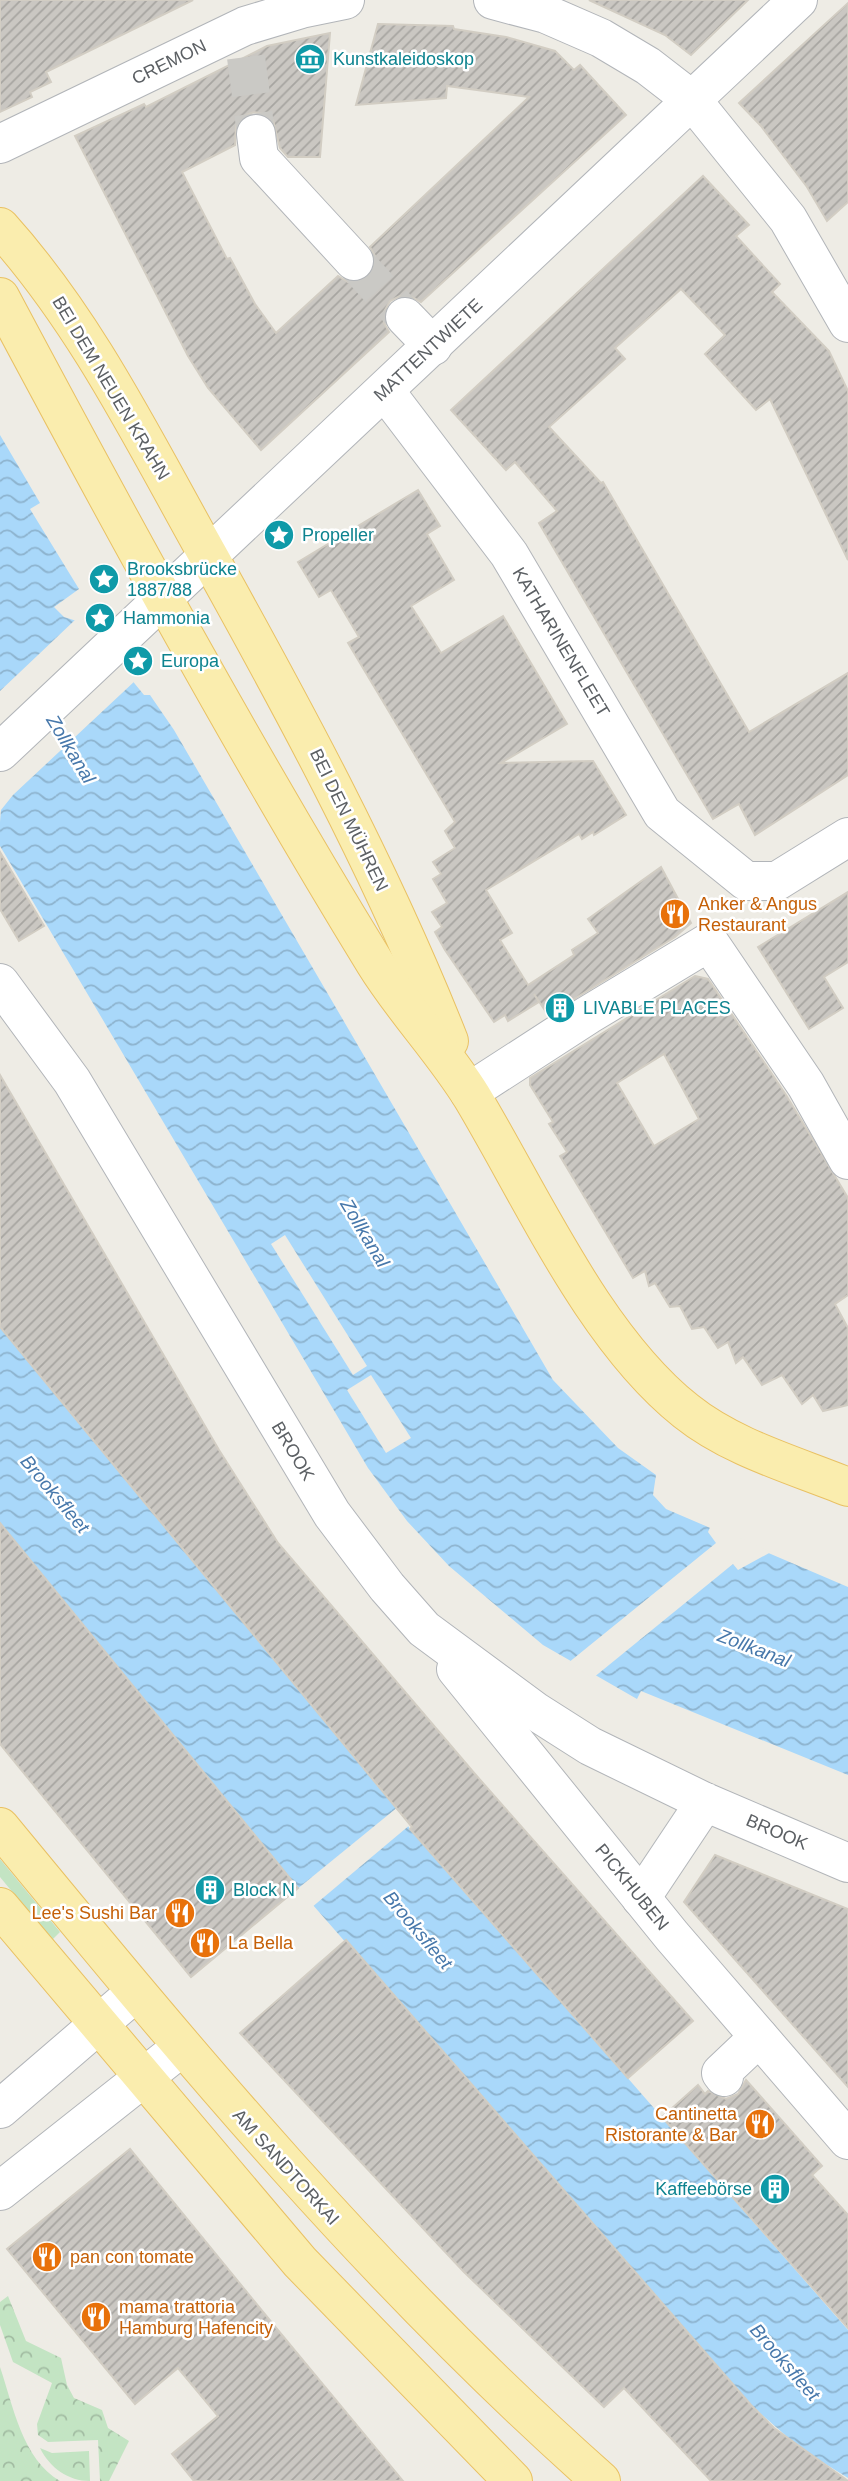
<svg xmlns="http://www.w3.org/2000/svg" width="848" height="2481" font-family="Arial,sans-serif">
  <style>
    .grass { fill: #c3e4c3 }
    .park { fill: url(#park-crowns) }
    .water { fill: url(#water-waves) }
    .pier { fill: #eeece5 }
    .building { fill: url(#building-hatch); stroke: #d2cdc3; stroke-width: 2; fill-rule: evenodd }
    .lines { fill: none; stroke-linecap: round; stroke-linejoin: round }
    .minor-tunnel { stroke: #cac9c5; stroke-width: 38; stroke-dasharray: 38 19; stroke-linecap: butt }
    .minor-casing { stroke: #b2b5b9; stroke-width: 40 }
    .major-casing { stroke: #e9c163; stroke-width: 40 }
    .minor { stroke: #fff; stroke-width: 38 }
    .major { stroke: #faedae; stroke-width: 38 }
    .labels { text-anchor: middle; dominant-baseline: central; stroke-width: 5; stroke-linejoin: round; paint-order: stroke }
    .culture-label { font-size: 18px; fill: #0d838f; stroke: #fff; text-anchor: start }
    .street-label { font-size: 18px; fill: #5c6064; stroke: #fff }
    .food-label { font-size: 18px; fill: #c56008; stroke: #fff; text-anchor: start }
    .water-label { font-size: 19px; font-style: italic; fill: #4778ab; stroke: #fff }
  </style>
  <defs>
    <pattern id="park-crowns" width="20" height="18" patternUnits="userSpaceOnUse" patternTransform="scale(1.75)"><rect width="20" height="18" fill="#c3e4c3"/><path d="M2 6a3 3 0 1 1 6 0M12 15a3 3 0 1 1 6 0" fill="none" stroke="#a2bca2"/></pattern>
    <pattern id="water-waves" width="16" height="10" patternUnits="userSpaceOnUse" patternTransform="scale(1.75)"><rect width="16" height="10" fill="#a9d8fa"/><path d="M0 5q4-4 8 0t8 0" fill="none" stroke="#8db3ce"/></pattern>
    <pattern id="building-hatch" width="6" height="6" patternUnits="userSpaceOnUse" patternTransform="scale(1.75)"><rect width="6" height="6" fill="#cac7c2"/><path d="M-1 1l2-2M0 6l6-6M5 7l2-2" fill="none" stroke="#a7a5a1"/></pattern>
  </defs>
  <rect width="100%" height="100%" fill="#eeece5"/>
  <polygon class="grass" points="0,1859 60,1932 52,1940 0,1877"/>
  <g class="park">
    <polygon points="8,2296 26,2341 61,2358 67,2385 74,2398 102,2410 108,2428 129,2441 109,2481 100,2481 98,2440 48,2442 38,2435 37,2424 52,2383 13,2362 0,2325 0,2302"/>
    <path d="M 0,2367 C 13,2405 22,2459 60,2481 L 0,2481 Z"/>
    <path d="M 40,2448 L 52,2453 L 89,2451 L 90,2481 C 68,2481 50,2468 40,2448 Z"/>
  </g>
  <g class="water">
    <polygon points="0,435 40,503 30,509 79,589 54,607 64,617 86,624 144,695 150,695 174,730 553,1380 618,1448 656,1475 653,1495 666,1509 848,1587 848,1775 641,1691 637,1699 543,1645 449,1566 407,1521 368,1468 0,846"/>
    <polygon points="0,1327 393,1803 410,1829 848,2330 848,2478 800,2448 751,2405 298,1888 0,1523"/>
  </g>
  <g class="pier">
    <polygon points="76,619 89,622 136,680 13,795 1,810 0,822 0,691"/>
    <polygon points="285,1235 367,1366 353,1375 271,1244"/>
    <polygon points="371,1375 411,1438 386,1453 347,1390"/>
    <polygon points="711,1525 771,1552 738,1570 733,1564 593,1678 568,1663 716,1543 708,1532"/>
    <polygon points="399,1806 411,1824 311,1908 296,1890"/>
  </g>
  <g class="building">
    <polygon points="0,0 193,0 46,72 51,82 30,92 32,97 0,112"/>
    <polygon points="589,0 748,0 691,55 665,35"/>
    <polygon points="848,3 848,202 827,221 807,187 761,126 739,103"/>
    <polygon points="378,24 453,26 454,29 506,37 555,51 574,70 580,65 626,115 421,302 410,296 400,296 390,301 384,312 384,323 389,332 261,450 208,388 188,356 75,136 144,104 146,107 267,46 330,33 320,157 288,157 280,148 273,120 264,114 254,112 243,116 236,125 235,145 182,172 227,259 230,258 255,304 276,333 338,276 348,282 359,282 368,277 375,267 375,256 370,247 529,97 447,86 446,98 356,105"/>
    <polygon points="703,176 749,225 736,236 780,284 772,292 829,351 848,391 848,560 770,399 756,410 705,354 725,335 681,289 615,348 625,359 549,427 601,483 603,482 749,732 848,673 848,775 755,835 739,804 713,819 539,523 557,511 515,462 506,470 451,410"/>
    <polygon points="418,490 440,526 427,534 454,580 411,606 441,653 503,616 567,724 501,763 593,761 626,815 594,835 593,832 582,839 579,834 486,890 512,933 500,940 528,985 574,955 572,950 598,933 588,919 661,867 691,923 675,937 548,1015 534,994 539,1002 508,1021 505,1015 494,1022 445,950 435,932 442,927 432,912 447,903 433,879 441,874 433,862 455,848 445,831 455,822 348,643 359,637 331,590 319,597 298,562"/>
    <polygon points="0,852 44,926 19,941 0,909"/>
    <polygon points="848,892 848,962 824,977 843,1008 809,1029 758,947"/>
    <path d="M 695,976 L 708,979 L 786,1095 L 848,1198 L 848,1295 L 835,1304 L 848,1328 L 848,1405 L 823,1411 L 813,1395 L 802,1404 L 782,1375 L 762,1385 L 743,1357 L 736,1363 L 728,1342 L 718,1348 L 704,1327 L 692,1329 L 680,1306 L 670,1307 L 655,1283 L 649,1286 L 645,1271 L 633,1278 L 560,1156 L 567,1152 L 549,1124 L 553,1122 L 530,1085 L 530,1078 ZM 664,1054 L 699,1119 L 654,1146 L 617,1083 Z"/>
    <polygon points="0,1075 219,1450 278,1543 475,1774 693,2021 628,2078 410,1829 412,1827 0,1327"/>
    <polygon points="0,1523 298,1888 191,1977 0,1744"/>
    <polygon points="715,1855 848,1909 848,2087 684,1902"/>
    <polygon points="346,1940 751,2405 774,2428 848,2481 711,2481 624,2388 604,2407 464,2272 240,2033"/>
    <polygon points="746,2080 822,2166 812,2175 848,2215 848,2328 662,2117 698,2085 705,2094 708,2091 726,2099 738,2094"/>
    <polygon points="130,2149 277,2329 403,2481 194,2481 172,2454 218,2416 178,2368 135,2404 7,2249"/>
  </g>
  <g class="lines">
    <g class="minor-tunnel">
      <polyline points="246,57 256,134"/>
      <polyline points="354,261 405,317"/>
    </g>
    <g class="minor-casing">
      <g id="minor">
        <polyline points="493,0 546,14 601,38 648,66 692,100 788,219 848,323"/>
        <polyline points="256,134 259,158 354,261"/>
        <polyline points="0,144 245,26 301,9 345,0"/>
        <polyline points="405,317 433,346"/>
        <polyline points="385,391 509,554 662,813 746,881 777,881 848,837"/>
        <polyline points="0,752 798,0"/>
        <polyline points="0,983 72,1081 332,1514 387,1587 424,1629 535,1711 590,1746 705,1802 848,1863"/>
        <polyline points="469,1092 588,1015 709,942 806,1085 848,1160"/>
        <polyline points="456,1669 672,1936 848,2140"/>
        <polyline points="641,1898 705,1802"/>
        <polyline points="724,2077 721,2073 759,2037"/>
        <polyline points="0,2109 136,1992"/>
        <polyline points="0,2191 182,2047"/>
      </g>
    </g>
    <g class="major-casing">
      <g id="major">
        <path d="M 0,227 C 83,319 139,431 199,539 C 290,702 380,867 449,1041"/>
        <path d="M 0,297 C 120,522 242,746 375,963 C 404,1010 443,1050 472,1097 C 532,1197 594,1338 686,1411 C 732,1448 794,1465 848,1487"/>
        <path d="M 0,1827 C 191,2059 375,2281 601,2481"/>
        <polyline points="0,1907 300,2262 513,2481"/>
      </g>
    </g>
    <use href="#minor" class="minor"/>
    <use href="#major" class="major"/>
  </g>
  <defs>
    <g id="museum-disc" transform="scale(1.575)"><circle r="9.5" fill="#0f9aa8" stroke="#fff"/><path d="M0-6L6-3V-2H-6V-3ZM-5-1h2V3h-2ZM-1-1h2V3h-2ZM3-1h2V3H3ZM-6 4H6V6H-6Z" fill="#fff"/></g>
    <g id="sight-disc" transform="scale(1.575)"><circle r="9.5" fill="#0f9aa8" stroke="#fff"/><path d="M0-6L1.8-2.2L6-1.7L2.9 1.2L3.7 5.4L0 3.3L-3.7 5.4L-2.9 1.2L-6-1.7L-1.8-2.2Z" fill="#fff"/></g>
    <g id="restaurant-disc" transform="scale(1.575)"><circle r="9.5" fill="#e8710a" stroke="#fff"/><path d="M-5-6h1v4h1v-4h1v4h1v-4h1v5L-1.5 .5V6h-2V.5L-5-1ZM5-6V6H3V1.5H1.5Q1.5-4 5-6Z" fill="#fff"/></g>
    <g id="building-disc" transform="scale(1.575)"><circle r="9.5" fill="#0f9aa8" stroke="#fff"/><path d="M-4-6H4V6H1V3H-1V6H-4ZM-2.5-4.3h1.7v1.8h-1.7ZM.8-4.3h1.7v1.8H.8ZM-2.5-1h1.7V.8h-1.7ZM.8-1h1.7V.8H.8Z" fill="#fff"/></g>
  </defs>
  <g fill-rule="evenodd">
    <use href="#museum-disc" x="310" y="59"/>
    <use href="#sight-disc" x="279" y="535"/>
    <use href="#sight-disc" x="104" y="579"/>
    <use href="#sight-disc" x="100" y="618"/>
    <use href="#sight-disc" x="138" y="661"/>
    <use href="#restaurant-disc" x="675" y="914"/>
    <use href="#building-disc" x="560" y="1008"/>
    <use href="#building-disc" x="210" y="1890"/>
    <use href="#restaurant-disc" x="180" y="1913"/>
    <use href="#restaurant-disc" x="205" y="1943"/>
    <use href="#restaurant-disc" x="760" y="2124"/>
    <use href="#building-disc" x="775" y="2189"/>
    <use href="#restaurant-disc" x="47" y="2257"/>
    <use href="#restaurant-disc" x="96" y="2317"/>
  </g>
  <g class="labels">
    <g class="culture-label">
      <text x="333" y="59">Kunstkaleidoskop</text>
      <text x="302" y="535">Propeller</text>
      <text x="127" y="569">Brooksbrücke<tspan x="127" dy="21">1887/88</tspan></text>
      <text x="123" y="618">Hammonia</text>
      <text x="161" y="661">Europa</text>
      <text x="583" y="1008">LIVABLE PLACES</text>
      <text x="233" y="1890">Block N</text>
      <text x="752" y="2189" text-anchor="end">Kaffeebörse</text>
    </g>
    <g class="street-label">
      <text transform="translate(169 62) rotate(-26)">CREMON</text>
      <text transform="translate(428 350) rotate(-43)">MATTENTWIETE</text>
      <text transform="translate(111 388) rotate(59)">BEI DEM NEUEN KRAHN</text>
      <text transform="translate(561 642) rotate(59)">KATHARINENFLEET</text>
      <text transform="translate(349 820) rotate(64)">BEI DEN MÜHREN</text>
      <text transform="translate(293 1451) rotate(59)">BROOK</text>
      <text transform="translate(777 1832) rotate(23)">BROOK</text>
      <text transform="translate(632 1887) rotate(51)">PICKHUBEN</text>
      <text transform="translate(286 2167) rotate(48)">AM SANDTORKAI</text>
    </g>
    <g class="food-label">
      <text x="698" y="904">Anker &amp; Angus<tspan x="698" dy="21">Restaurant</tspan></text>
      <text x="157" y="1913" text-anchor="end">Lee's Sushi Bar</text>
      <text x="228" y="1943">La Bella</text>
      <text x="737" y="2114" text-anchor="end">Cantinetta<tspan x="737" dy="21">Ristorante &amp; Bar</tspan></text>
      <text x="70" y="2257">pan con tomate</text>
      <text x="119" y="2307">mama trattoria<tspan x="119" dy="21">Hamburg Hafencity</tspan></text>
    </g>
    <g class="water-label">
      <text transform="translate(71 749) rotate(59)">Zollkanal</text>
      <text transform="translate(365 1233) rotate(59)">Zollkanal</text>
      <text transform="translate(55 1494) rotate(50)">Brooksfleet</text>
      <text transform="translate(754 1648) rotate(21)">Zollkanal</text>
      <text transform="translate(418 1930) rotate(50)">Brooksfleet</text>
      <text transform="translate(785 2362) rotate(49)">Brooksfleet</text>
    </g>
  </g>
</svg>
